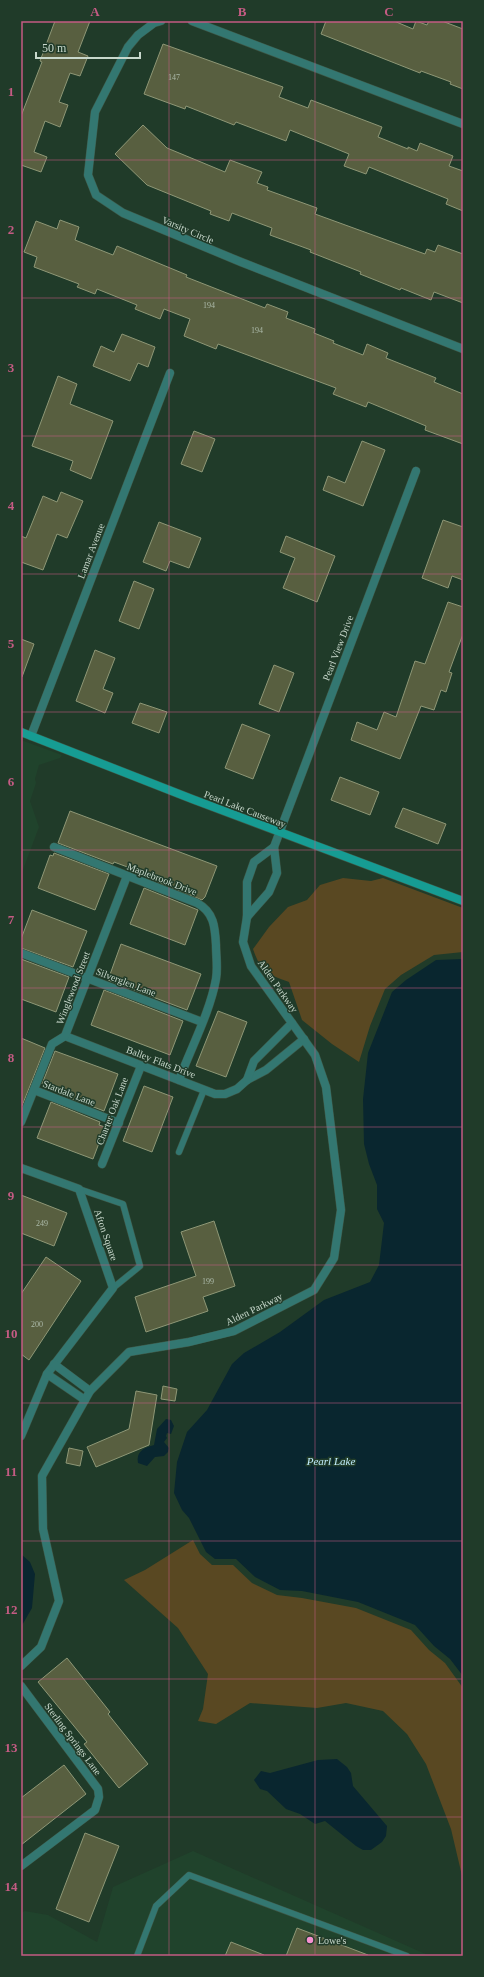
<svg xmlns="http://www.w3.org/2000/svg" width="484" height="1977" font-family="'Times New Roman',serif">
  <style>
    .built { fill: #20432c }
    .green { fill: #594822 }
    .water { fill: #09262f }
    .building { fill: #585f40; stroke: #8e9776 }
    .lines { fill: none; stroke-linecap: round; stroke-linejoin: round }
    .lane-casing { stroke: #3e5746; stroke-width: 7 }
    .street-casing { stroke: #3e5746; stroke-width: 9 }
    .secondary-casing { stroke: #3e5746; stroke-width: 9 }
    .lane { stroke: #337771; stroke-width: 6 }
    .street { stroke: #337771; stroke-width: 8 }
    .secondary { stroke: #169c93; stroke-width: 8 }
    .grid { fill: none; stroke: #c45b83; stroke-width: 1; stroke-opacity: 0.55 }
    .poi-dot { fill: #f690cf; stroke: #203b29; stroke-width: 1.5 }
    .labels { text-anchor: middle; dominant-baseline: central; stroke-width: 3; stroke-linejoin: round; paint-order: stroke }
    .number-label { font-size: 8px; fill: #acbaa9 }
    .street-label { font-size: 10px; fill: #c8d8cc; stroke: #203b29 }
    .poi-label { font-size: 10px; fill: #c8d8cc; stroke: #203b29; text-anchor: start }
    .water-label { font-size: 11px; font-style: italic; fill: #c0ecfc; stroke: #203b29 }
    .neatline { fill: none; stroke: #c45b83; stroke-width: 1.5 }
    .grid-label { font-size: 13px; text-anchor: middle; font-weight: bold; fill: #c45b83 }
  </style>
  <rect width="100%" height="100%" fill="#203b29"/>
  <g class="built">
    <polygon points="21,740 62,755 60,758 39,765 35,779 36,783 30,801 39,827 21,875"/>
    <polygon points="193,1851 430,1956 21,1956 21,1913 25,1911 48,1915 97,1942 113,1887"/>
  </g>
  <g class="green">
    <path d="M 343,878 L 371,881 L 383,878 L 463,908 L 463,952 L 434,955 L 401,975 L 385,989 L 370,1026 L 359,1062 L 332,1044 L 302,1020 L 289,982 C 266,973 262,974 253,949 L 269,927 L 288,907 L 307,900 L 320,885 Z"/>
    <polygon points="193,1540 200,1554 212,1565 233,1565 252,1583 277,1595 302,1598 356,1608 411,1630 429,1650 445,1663 463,1688 463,1880 451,1829 426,1764 407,1734 383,1711 346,1703 317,1708 250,1703 216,1724 198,1721 203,1709 208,1674 178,1628 124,1580 145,1570"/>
  </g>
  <g class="water">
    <polygon points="463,959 463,1676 450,1659 434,1646 415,1625 358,1602 302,1591 280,1590 255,1577 236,1559 215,1559 206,1552 189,1518 182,1510 174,1493 177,1462 187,1432 207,1410 232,1364 244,1353 280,1332 324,1300 370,1282 379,1265 384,1223 377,1209 377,1185 369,1164 364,1144 363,1099 368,1053 392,992 406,980 436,960"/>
    <path d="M 166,1419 L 171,1420 L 174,1426 L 171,1434 L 167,1433 L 166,1436 L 167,1438 L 164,1442 L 169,1448 L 168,1452 L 164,1456 L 155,1457 L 147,1466 L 138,1463 C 136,1452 143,1448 154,1445 L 157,1429 Z"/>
    <polygon points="21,1554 30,1562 35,1574 32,1608 21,1627"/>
    <polygon points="337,1759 347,1767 351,1773 353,1786 387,1826 386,1836 382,1842 371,1850 363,1850 356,1846 325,1821 315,1824 300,1814 286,1809 267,1791 260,1789 254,1780 261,1771 270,1773 318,1760"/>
  </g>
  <g class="building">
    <polygon points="55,21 90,21 78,52 88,56 80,76 70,73 59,102 68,105 60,127 45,121 34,152 47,157 41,172 21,165 21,116 42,62 40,61"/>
    <polygon points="326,21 394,21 413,29 416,21 427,25 429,21 442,21 463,29 463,89 450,84 451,82 421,71 420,73 321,34"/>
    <polygon points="163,44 283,87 279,97 308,108 311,100 382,127 378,137 408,149 408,147 417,151 420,143 453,156 449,166 463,171 463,211 446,204 448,199 369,167 366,174 344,166 349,154 290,130 286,141 236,122 234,125 186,106 185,109 144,94"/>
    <polygon points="143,125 167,148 225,172 230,160 262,172 257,183 268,187 267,190 317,208 315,214 425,254 427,249 435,252 438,245 463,254 463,303 434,292 431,300 401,288 400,290 360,274 361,272 310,252 311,250 270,235 272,228 232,213 229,221 210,214 211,211 147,185 115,154"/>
    <polygon points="60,220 79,227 75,240 113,255 117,246 187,275 186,277 265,308 267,304 288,312 286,318 315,329 314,333 334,341 333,343 363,355 367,344 388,353 386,358 436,378 434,382 463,394 463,444 425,430 426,426 368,402 366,407 333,394 336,388 218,344 216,349 184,336 190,319 164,309 160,319 135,309 137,305 97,289 95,294 77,287 79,284 34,267 37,257 24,252 36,221 57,229"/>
    <polygon points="122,334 155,347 148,367 138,363 130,381 93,366 101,346 114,352"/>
    <polygon points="58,376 77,384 70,404 113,421 91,479 70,470 73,461 32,446"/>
    <polygon points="194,431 215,439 202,472 181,464"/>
    <polygon points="362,441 385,450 363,506 323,490 328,476 345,483"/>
    <polygon points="61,492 83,501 67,538 57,534 43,570 21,562 21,536 26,538 43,496 57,502"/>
    <polygon points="443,520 463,527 463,580 452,576 448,588 422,578"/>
    <polygon points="159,522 201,538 189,568 170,561 166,571 143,562"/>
    <polygon points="286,536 335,556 317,602 283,588 295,558 280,552"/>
    <polygon points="134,581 154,589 139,629 119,621"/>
    <polygon points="448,602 463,607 463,634 449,672 452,673 446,692 441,690 434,710 421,706 400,759 351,740 357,722 377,730 384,712 396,717 415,661 425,664"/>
    <polygon points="21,639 34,644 22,677 21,676"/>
    <polygon points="95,650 115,658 103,689 113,693 105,713 76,701"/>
    <polygon points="274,665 294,673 279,712 259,704"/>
    <polygon points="140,703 167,712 159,733 132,723"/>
    <polygon points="242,724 270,735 253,779 225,768"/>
    <polygon points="340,777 379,792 370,815 331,800"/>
    <polygon points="403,808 446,824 438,844 395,827"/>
    <polygon points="70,811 217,866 205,897 202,900 148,878 149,875 114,862 113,864 58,843"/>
    <polygon points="54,853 109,874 95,910 38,888 50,855 53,856"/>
    <polygon points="144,888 198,910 185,945 130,924"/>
    <polygon points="32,910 87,931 73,967 21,948 21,939"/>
    <polygon points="121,944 201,974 187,1010 108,980"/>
    <polygon points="21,959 69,977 56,1012 21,999"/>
    <polygon points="104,990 183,1021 170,1055 91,1025"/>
    <polygon points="218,1011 247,1022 226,1077 196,1066"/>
    <polygon points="21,1038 45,1048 22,1106 21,1106"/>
    <polygon points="55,1051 118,1074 104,1111 55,1092 56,1089 42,1084"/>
    <polygon points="144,1086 173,1097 152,1152 123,1141"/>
    <polygon points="51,1102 100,1122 99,1125 105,1127 93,1159 37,1138"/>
    <polygon points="21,1195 67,1213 54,1246 21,1233"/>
    <polygon points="214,1221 235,1286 203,1297 208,1311 146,1332 135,1297 196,1276 181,1232"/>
    <polygon points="46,1257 81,1281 29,1360 21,1354 21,1294"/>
    <polygon points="163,1386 177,1389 175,1401 161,1399"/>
    <polygon points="136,1391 157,1395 149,1445 96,1467 87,1447 129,1429"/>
    <polygon points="69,1448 83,1451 80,1466 66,1463"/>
    <polygon points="67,1658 110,1712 108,1714 148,1764 119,1788 84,1744 87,1742 38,1682"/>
    <polygon points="64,1765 86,1794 21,1845 21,1798"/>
    <polygon points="85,1833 119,1846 89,1922 56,1909"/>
    <polygon points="297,1928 368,1955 368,1956 286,1956"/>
    <polygon points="231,1942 264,1955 264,1956 225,1956"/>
  </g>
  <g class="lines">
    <g class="lane-casing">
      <g id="lane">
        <polyline points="179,1152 204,1090"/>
        <polyline points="79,1189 123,1204 140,1266 113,1288"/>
        <polyline points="137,1956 156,1906 189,1875 407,1956"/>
      </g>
    </g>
    <g class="street-casing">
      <g id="street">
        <polyline points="161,21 154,23 138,35 128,47 95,112 88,175 96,195 123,213 241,262 463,349"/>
        <polyline points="192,21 463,124"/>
        <polyline points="31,736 170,373"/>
        <path d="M 54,847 L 197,903 C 214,912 215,927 216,945 C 216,956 218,968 216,979 C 210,1012 191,1048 179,1080"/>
        <polyline points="247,917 269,892 277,873 274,847 416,471"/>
        <polyline points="21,953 202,1022"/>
        <polyline points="65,1036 215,1094 225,1094 237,1089 247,1080 266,1070 304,1039"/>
        <polyline points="247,1080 254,1061 292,1023"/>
        <polyline points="34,1090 119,1123"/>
        <polyline points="21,1122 52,1044 65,1036 127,876"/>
        <polyline points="102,1164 141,1066"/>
        <polyline points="21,1168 79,1189 113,1288 47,1374 21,1436"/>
        <polyline points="54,1364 90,1391"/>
        <polyline points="47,1374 85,1400"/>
        <polyline points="21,1666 41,1647 59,1601 43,1529 42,1476 90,1391 129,1352 189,1342 234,1331 314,1290 334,1258 341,1210 326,1087 315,1055 251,966 243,942 247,917 247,882 254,862 274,847"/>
        <polyline points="21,1686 98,1789 99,1797 95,1810 21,1866"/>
      </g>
    </g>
    <g class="secondary-casing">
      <polyline id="secondary" points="21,732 192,799 463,901"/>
    </g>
    <use href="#lane" class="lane"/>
    <use href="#street" class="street"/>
    <use href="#secondary" class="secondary"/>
  </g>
  <path class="grid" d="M 169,21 L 169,1956M 315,21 L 315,1956M 21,160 L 463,160M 21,298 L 463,298M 21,436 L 463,436M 21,574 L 463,574M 21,712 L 463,712M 21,850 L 463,850M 21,988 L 463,988M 21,1127 L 463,1127M 21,1265 L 463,1265M 21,1403 L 463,1403M 21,1541 L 463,1541M 21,1679 L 463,1679M 21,1817 L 463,1817"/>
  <circle class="poi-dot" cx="310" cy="1940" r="4"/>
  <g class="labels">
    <g class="number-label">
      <text x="174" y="77">147</text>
      <text x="209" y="305">194</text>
      <text x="257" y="330">194</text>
      <text x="42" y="1223">249</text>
      <text x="208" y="1281">199</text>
      <text x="37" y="1324">200</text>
    </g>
    <g class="street-label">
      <text transform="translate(188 230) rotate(23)">Varsity Circle</text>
      <text transform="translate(91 551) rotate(-69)">Lamar Avenue</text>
      <text transform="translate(338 648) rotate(-69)">Pearl View Drive</text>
      <text transform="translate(245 809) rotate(21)">Pearl Lake Causeway</text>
      <text transform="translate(162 879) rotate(21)">Maplebrook Drive</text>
      <text transform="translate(126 982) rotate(21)">Silverglen Lane</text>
      <text transform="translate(278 986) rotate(55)">Alden Parkway</text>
      <text transform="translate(73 988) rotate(-69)">Winglewood Street</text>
      <text transform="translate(161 1062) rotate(21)">Balley Flats Drive</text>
      <text transform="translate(69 1093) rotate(21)">Stardale Lane</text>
      <text transform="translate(112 1111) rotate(-69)">Charter Oak Lane</text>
      <text transform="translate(106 1235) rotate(71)">Afton Square</text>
      <text transform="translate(254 1309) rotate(-26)">Alden Parkway</text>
      <text transform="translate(73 1739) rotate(53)">Sterling Springs Lane</text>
    </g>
    <g class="poi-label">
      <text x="318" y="1940">Lowe's</text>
    </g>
    <g class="water-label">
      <text x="331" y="1461">Pearl Lake</text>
    </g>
  </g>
  <rect width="484" height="1977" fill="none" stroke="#203b29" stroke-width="44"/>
  <path d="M36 52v6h104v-6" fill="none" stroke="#c8d8cc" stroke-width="2"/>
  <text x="42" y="52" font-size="12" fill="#c8d8cc" stroke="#203b29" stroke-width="3" paint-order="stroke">50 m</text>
  <rect x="22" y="22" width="440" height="1933" class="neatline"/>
  <g class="grid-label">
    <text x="95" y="16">A</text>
    <text x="242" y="16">B</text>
    <text x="389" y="16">C</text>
    <text x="11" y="96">1</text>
    <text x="11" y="234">2</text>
    <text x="11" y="372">3</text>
    <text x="11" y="510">4</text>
    <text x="11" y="648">5</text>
    <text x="11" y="786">6</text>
    <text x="11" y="924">7</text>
    <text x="11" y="1062">8</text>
    <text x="11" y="1200">9</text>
    <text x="11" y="1338">10</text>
    <text x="11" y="1476">11</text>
    <text x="11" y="1614">12</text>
    <text x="11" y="1752">13</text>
    <text x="11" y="1891">14</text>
  </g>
</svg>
